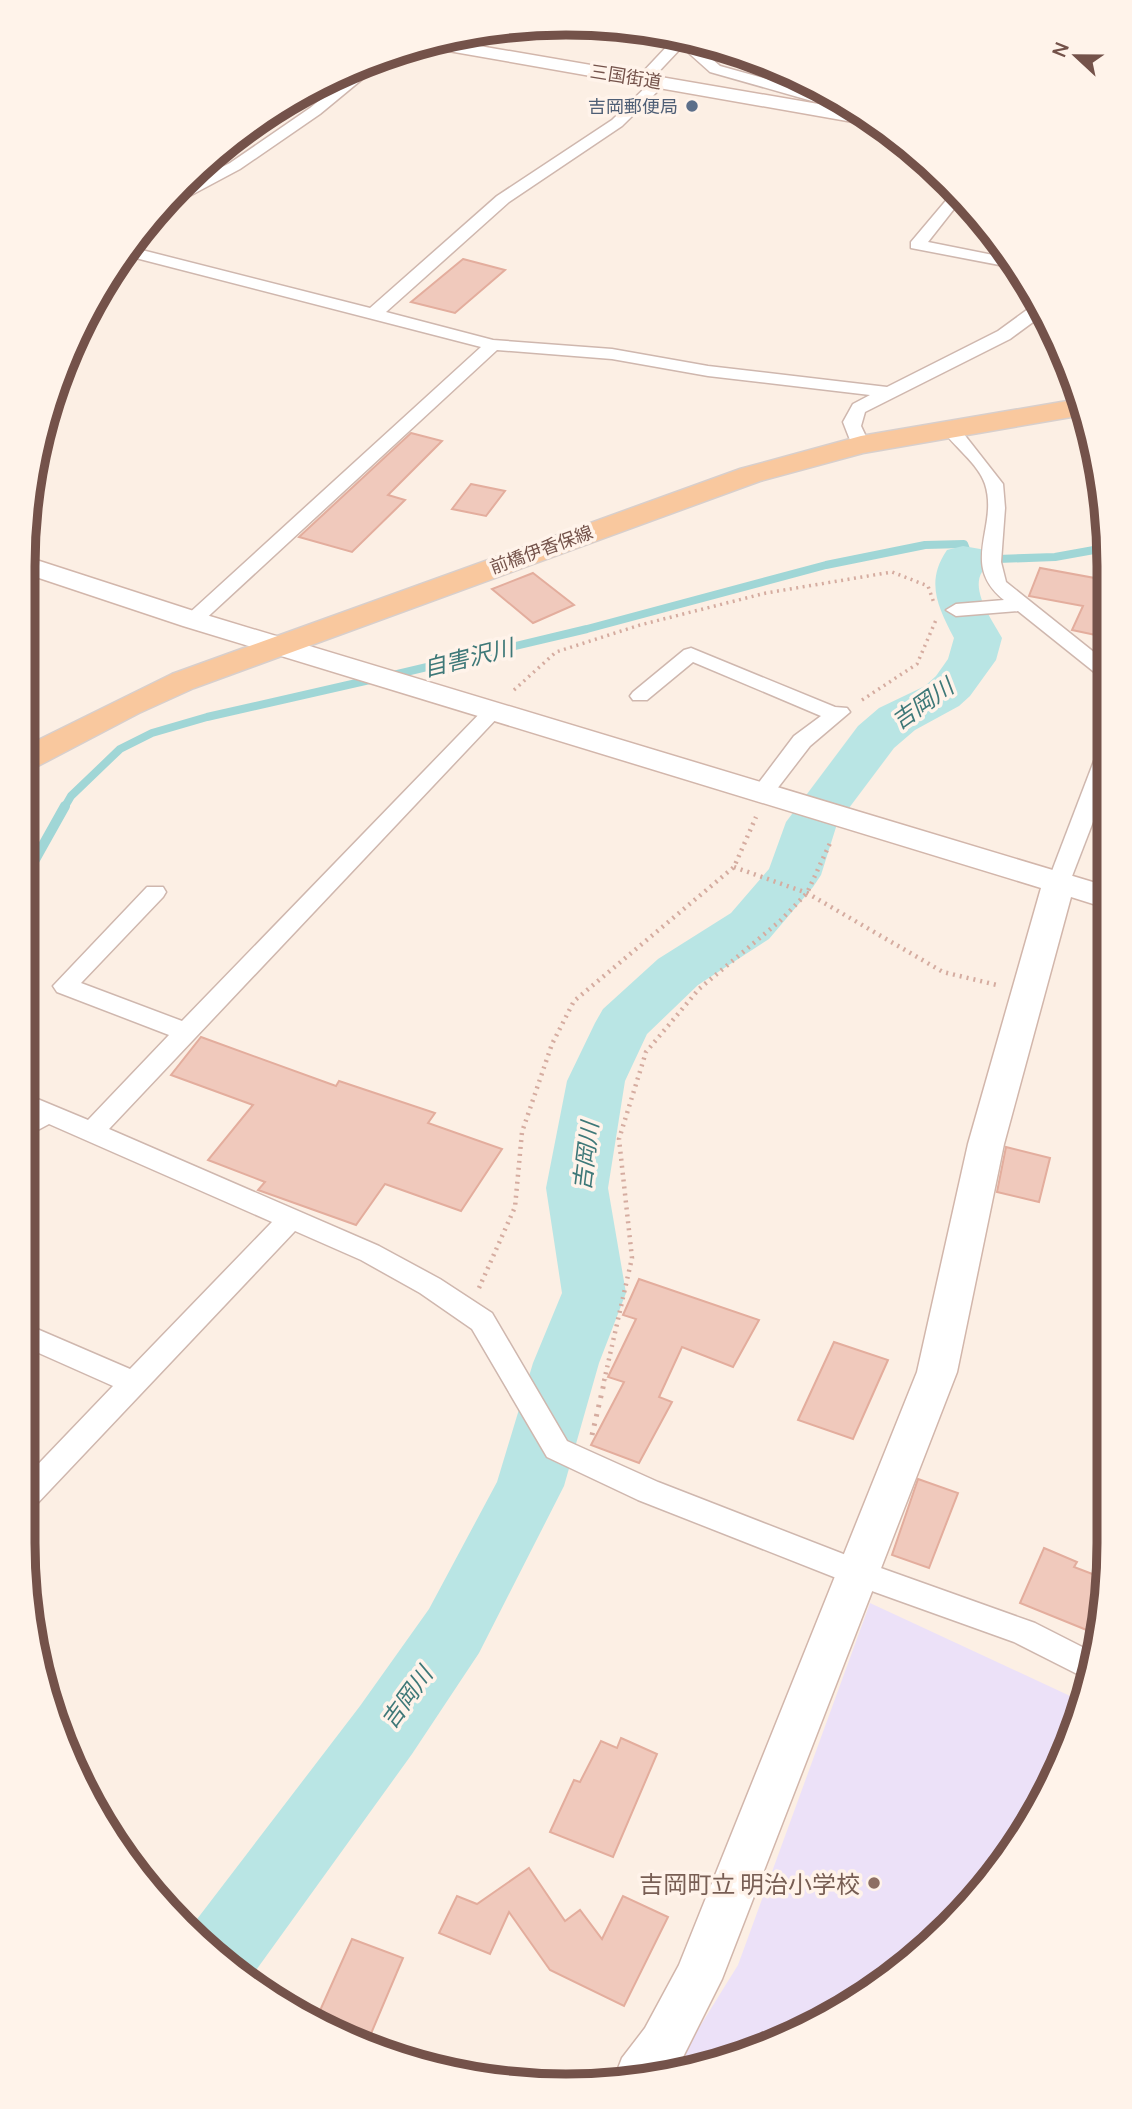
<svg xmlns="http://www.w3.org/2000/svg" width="1132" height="2109" font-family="Manrope,'Noto Sans JP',sans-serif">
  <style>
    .education { fill: #ece1f8 }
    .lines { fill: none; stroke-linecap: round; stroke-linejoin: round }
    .stream-far1 { stroke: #a0d6d6; stroke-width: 8 }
    .stream { stroke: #a0d6d6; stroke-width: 10 }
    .river { fill: #b9e5e4; fill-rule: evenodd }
    .building { fill: #f0c9bc; stroke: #e3ad9d; stroke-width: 2 }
    .street-casing { stroke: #cfb7ae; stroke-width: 3 }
    .secondary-casing { stroke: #d2b6ab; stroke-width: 3 }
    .primary-casing { stroke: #d8cfcc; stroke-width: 3 }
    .path-far2 { stroke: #d5aca0; stroke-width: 3.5; stroke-dasharray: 2 4.5; stroke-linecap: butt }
    .path-far1 { stroke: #d5aca0; stroke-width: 4.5; stroke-dasharray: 2 5; stroke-linecap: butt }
    .path { stroke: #d5aca0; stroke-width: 5; stroke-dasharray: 2.5 7; stroke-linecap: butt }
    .street { fill: #fff; fill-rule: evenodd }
    .secondary { fill: #fff; fill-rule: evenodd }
    .primary { fill: #f9c89e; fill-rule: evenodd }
    .service-dot { fill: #5c6f8a; stroke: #fff3ea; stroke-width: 2.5 }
    .education-dot { fill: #8d6e63; stroke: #fff3ea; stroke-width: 2.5 }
    .labels { text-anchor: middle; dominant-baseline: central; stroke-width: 7; stroke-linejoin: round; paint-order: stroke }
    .far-street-label { font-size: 18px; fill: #74524a; stroke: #fff3ea }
    .far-service-label { font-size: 18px; fill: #4e5e75; stroke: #fff3ea; text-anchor: end }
    .water-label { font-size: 23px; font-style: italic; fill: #3e7878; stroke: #fff3ea }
    .near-education-label { font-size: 24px; fill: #785e54; stroke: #fff3ea; text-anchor: end }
    .rim { fill: none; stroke: #74524a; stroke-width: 9 }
  </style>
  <rect width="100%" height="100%" fill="#fcefe4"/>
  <polygon class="education" points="870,1603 1083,1702 1037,1814 924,1951 774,2045 674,2068 738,1965"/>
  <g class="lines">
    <g class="stream-far1">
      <polyline points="389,676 587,629 826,565 925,545 964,544 970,560 1055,557 1105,548"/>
      <polyline points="64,808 71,796 120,749 152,733 207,717 374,679"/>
    </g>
    <polyline class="stream" points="23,881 65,806"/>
    <path class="river" d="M 963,546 L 986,550 L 993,560 C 990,564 984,569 982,572 C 970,591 994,623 1002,638 L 996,660 L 970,696 L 959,706 L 915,730 L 894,748 L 837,824 L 821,875 L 813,887 L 769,939 L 698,985 L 647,1034 L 625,1081 L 608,1188 L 626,1293 L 599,1363 L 564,1486 L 479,1653 L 412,1754 L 249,1980 L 191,1927 L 360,1706 L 429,1609 L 497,1482 L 533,1363 L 562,1293 L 546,1188 L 567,1081 L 595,1023 L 603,1009 L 658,959 L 731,913 L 769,869 L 786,822 L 858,726 L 879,708 L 925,686 L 936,676 L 948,659 L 954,638 C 938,607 925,582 947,550 Z"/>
  </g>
  <g class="building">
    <polygon points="463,259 505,270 455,313 411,302"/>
    <polygon points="411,433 442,441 388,495 405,500 352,552 299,537"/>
    <polygon points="471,484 505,491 486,516 452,509"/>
    <polygon points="1105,555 1105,637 1072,630 1083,606 1029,596 1040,568 1095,578"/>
    <polygon points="533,573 574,605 533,623 492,589"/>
    <polygon points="201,1037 336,1086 339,1081 435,1113 428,1123 502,1149 461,1211 385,1184 356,1225 258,1190 265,1182 208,1160 253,1105 171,1075"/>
    <polygon points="1006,1147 1050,1158 1039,1202 997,1192"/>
    <polygon points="639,1279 759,1320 733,1367 682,1347 659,1397 672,1402 639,1463 591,1445 624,1382 608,1377 636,1319 623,1315"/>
    <polygon points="834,1342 888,1360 853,1439 798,1420"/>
    <polygon points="918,1479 958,1493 929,1568 892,1555"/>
    <polygon points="1044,1548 1077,1562 1074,1567 1108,1580 1099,1635 1020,1603"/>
    <polygon points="621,1738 657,1754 613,1857 550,1832 574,1780 580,1782 601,1741 617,1748"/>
    <polygon points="529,1868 565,1921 580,1910 602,1939 623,1896 668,1917 624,2006 550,1970 509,1912 490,1954 439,1933 457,1896 477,1904"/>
    <polygon points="352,1939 403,1958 370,2036 318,2015"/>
  </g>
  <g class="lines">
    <g class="street-casing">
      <g id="street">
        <polygon points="658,32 690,40 720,66 838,99 843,112 841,115 831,115 826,105 710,72 682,47 649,82 639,82 639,76 672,41 659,37"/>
        <polygon points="384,57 383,62 320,114 240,169 167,208 157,209 175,191 230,163 310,108 362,65"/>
        <polygon points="659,78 666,82 664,85 622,126 509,202 386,312 493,340 612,349 708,366 887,387 998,331 1035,304 1039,304 1044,314 1010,339 865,412 861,426 870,445 861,450 852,445 843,422 853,404 870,395 708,376 612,359 497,350 200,624 186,624 183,620 186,616 481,347 124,255 130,247 370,308 497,196 612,120 654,79"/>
        <polygon points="954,191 961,200 928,242 1013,259 1020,269 911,248 911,242"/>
        <path d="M 950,423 L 956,424 L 1003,484 L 1005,508 L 1001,562 L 1006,582 L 1105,661 L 1105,677 L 1098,675 L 1018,611 L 956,616 L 946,610 L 956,604 L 1004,600 C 959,564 999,527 985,484 C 978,463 953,446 941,428 Z"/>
        <polygon points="691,648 835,707 847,708 850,712 810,746 770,798 754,798 751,793 794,736 821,716 693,662 647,700 633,700 630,696 633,692 684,650"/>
        <polygon points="493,705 503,711 500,715 109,1129 379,1246 440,1279 492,1313 567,1441 658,1482 864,1562 1035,1623 1096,1654 1091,1681 1014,1642 844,1581 638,1500 547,1457 472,1329 420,1293 361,1260 295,1231 33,1508 23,1511 23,1480 113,1386 23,1346 23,1323 130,1369 272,1222 49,1124 23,1138 23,1116 27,1114 23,1112 23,1093 88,1120 169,1035 57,992 53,986 147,887 163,887 166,892 163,897 81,983 182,1021 486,707"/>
        <polygon points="1105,754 1106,788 1069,884 1066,889 1050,889 1047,884 1094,761"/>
      </g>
    </g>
    <g class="secondary-casing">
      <g id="secondary">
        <polygon points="439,39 859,111 877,124 870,125 414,45"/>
        <polygon points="24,556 203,614 1106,886 1106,908 1071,897 1004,1144 957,1372 722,1979 678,2067 617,2081 615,2076 622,2058 645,2028 679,1965 917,1372 968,1144 1041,888 183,626 24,573"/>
      </g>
    </g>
    <g class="primary-casing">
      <polygon id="primary" points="1079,399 1083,415 863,453 760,481 194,688 139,713 36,767 24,770 24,747 172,674 740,469 861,436"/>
    </g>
    <g class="path-far2">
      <polyline points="514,690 556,652 640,625 766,593 892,572 928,586 934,603"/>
      <polyline points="862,700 917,664 936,620"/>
    </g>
    <g class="path-far1">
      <polyline points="734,867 807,893 943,972 997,985"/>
      <polyline points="479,1288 515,1207 522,1132 552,1044 574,1001 734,867 756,817"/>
      <polyline points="604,1381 632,1258 619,1139 646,1052 699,989 780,921 807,893 831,841"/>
    </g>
    <polyline class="path" points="592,1435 605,1379"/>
    <use href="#street" class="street"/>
    <use href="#secondary" class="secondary"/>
    <use href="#primary" class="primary"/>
  </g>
  <circle class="service-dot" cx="692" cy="106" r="7"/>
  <circle class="education-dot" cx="874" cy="1883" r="7"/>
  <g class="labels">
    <g class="far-street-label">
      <text transform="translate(626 76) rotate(9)">三国街道</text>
      <text transform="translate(541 549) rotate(-20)">前橋伊香保線</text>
    </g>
    <g class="far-service-label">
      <text x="678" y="106">吉岡郵便局</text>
    </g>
    <g class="water-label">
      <text transform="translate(468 657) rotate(-14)">自害沢川</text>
      <text transform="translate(922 703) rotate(-35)">吉岡川</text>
      <text transform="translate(585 1156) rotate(-83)">吉岡川</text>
      <text transform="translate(406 1697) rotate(-54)">吉岡川</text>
    </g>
    <g class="near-education-label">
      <text x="860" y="1883">吉岡町立 明治小学校</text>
    </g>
  </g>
  <path d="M0 0H1132V2109H0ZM566 35H566A531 531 0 0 1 1097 566V1543A531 531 0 0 1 566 2074H566A531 531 0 0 1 35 1543V566A531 531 0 0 1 566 35Z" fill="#fff3ea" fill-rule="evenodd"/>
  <path class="rim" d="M566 35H566A531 531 0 0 1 1097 566V1543A531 531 0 0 1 566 2074H566A531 531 0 0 1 35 1543V566A531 531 0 0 1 566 35Z"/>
  <g transform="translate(1076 56) rotate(292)" stroke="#fff3ea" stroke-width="5" paint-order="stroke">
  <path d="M0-5L12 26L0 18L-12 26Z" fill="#74524a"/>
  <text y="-10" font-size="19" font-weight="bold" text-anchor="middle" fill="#74524a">N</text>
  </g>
</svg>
